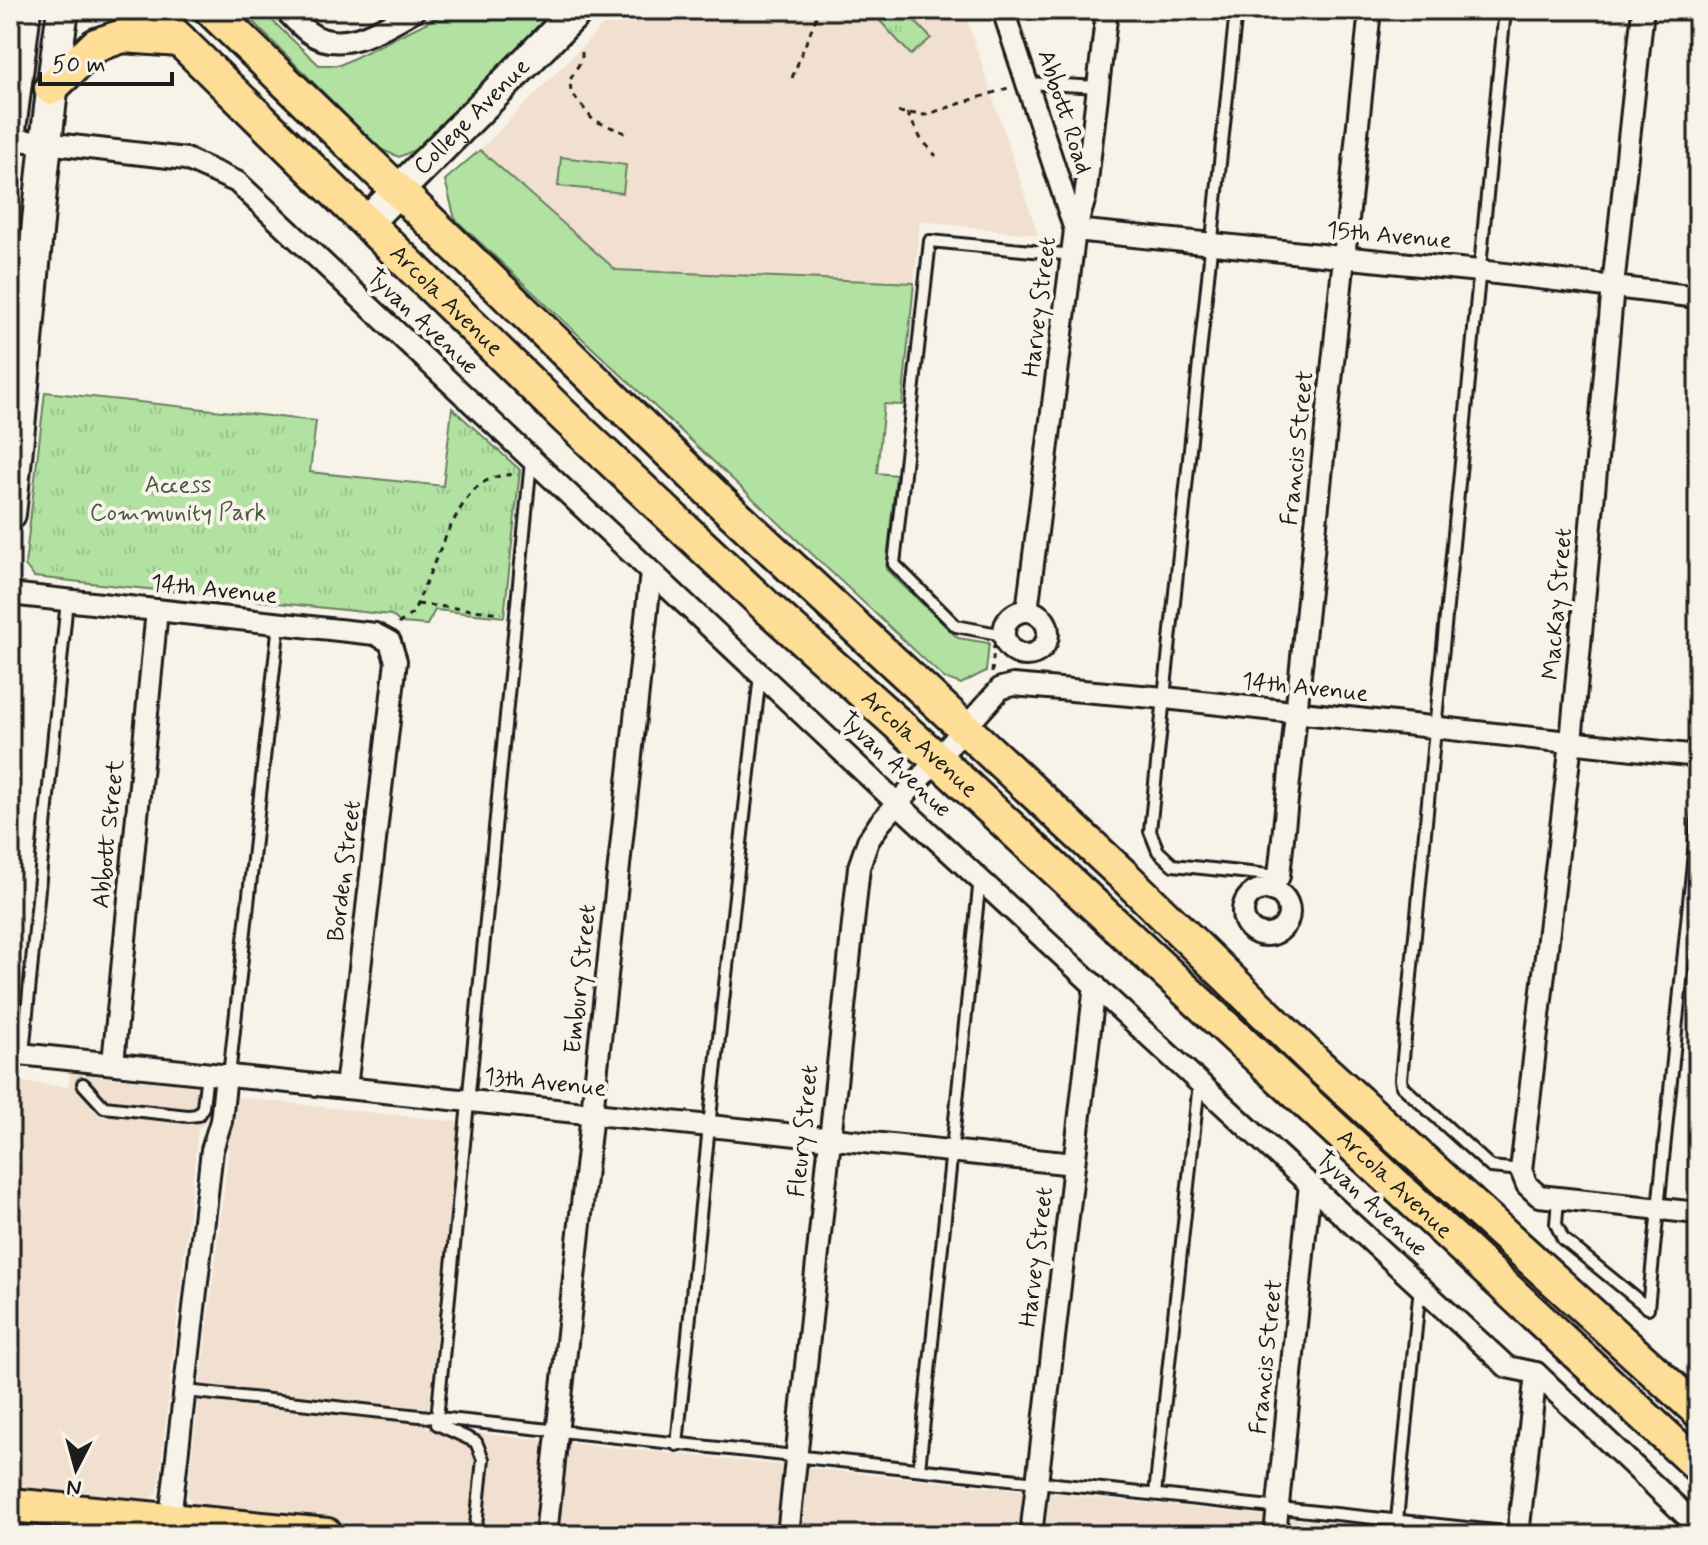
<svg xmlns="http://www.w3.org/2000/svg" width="1708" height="1545" font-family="Mynerve,sans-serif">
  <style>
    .built { fill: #f1e0cf }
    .grass { fill: #b2e2a2; stroke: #677f5f; stroke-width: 2 }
    .park { fill: url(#park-tufts); stroke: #677f5f; stroke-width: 2 }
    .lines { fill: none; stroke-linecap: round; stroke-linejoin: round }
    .lane-casing { stroke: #1c1c1c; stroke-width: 16 }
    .street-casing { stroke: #1c1c1c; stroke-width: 26 }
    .secondary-casing { stroke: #1c1c1c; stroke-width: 36 }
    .primary-casing { stroke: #1c1c1c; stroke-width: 38 }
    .path { stroke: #1c1c1c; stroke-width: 3; stroke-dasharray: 6 6; stroke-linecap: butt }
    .lane { stroke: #f7f3e8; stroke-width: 10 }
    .street { stroke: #f7f3e8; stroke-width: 20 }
    .secondary { stroke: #f7f3e8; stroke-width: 30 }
    .primary { stroke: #fedd96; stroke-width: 32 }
    .labels { text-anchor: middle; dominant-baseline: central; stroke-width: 8; stroke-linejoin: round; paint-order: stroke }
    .street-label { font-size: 24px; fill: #1c1c1c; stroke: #f7f3e8 }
    .park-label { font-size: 24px; fill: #495744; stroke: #f7f3e8 }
  </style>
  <defs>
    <pattern id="park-tufts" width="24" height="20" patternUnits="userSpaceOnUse" patternTransform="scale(2)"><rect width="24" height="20" fill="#b2e2a2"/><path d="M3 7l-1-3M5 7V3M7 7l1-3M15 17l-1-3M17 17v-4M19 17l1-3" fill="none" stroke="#98c18b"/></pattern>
  </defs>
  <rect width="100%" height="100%" fill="#f7f3e8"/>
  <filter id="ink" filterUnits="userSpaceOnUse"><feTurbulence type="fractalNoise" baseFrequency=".0125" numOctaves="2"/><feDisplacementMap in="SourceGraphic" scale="16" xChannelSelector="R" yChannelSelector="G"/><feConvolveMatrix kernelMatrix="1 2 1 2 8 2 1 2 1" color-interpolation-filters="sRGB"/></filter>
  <g filter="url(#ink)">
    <g class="built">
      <polygon points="618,10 964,10 1038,235 920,221 914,283 616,270 480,150"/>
      <polygon points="70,1073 219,1089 216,1113 198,1129 158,1492 147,1501 10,1486 10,1081 68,1087"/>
      <polygon points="235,1097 458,1122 427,1428 1451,1535 466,1535 194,1506 187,1495"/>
    </g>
    <g class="grass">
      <polygon points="241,10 261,10 319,65 340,65 452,10 546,10 543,21 417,149 399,157 380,149"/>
      <polygon points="480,150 616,270 914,283 902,405 884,404 877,473 896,475 886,569 958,638 989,643 986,671 961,684 944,678 455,219 445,180"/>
      <polygon points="561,157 626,165 623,193 558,186"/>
    </g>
    <g class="park">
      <polygon points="891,10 904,10 931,38 911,55 880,21"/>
      <polygon points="45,392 316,421 310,472 443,486 452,408 520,470 504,617 435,610 427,625 401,623 391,615 34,577 25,565"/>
    </g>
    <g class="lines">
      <g class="lane-casing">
        <g id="lane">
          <polyline points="1236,10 1150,831 1158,851 1173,865 1279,876"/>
          <polyline points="1505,10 1401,1079 1402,1086 1491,1167 1521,1170"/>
          <polyline points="1027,83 1099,87"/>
          <polyline points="1004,635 956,626 894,564 930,241 1073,255"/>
          <polyline points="23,1054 67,600"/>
          <polyline points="229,1076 279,623"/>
          <polyline points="83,1084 104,1107 188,1116 198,1115 203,1107 207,1073"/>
          <polyline points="1558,1199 1556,1224 1563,1239 1648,1308 1698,813"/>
          <polyline points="186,1391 1533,1535"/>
          <polyline points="437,1419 531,461"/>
          <polyline points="437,1424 476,1442 483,1459 475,1535"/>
          <polyline points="677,1445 709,1126 760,675"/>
          <polyline points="919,1469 980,878"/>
          <polyline points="1155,1494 1199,1083"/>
          <polyline points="1397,1520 1420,1287"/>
        </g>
      </g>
      <g class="street-casing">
        <g id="street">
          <path d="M 285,10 C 292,17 300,26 308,32 C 342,57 385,27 415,10"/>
          <polyline points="1003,10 1075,230"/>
          <polyline points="1643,10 1613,286 1571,742 1521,1170 1527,1185 1539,1196 1698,1213"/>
          <polyline points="10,139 186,159 237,182 897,803 1507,1367 1536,1373 1698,1527"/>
          <polyline points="1075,230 1479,271 1698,297"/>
          <polyline points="10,594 375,634 390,642 396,661 346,1088"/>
          <polyline points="1027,611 1075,230 1085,198 1107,10"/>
          <circle cx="1026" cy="633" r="22"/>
          <circle cx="1266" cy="912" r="23"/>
          <polyline points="1271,890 1279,876 1370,10"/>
          <polyline points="10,1053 1074,1164"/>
          <polyline points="113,1063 157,610"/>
          <polyline points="170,1519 212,1150 221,1121 226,1075"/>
          <polyline points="546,1535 651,572"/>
          <polyline points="788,1535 859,867 868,841 880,823 1001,688 1013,685 1165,698 1698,756"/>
          <polyline points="1031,1535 1095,985"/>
          <polyline points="1275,1535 1310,1184"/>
          <polyline points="1518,1535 1536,1373"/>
        </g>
      </g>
      <g class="secondary-casing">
        <g id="secondary">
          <polyline points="10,130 25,10"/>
          <path id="s1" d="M 366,223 L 578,10"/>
          <path d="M 10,514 C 29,346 38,176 63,10"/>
        </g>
      </g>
      <g class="primary-casing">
        <g id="primary">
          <path id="s2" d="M 149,10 L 564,416 L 767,607 L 937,759 L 1698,1466"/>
          <polyline points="211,10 722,503 1125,877 1316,1063 1698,1411"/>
          <polyline points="51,88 96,45 123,36 180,40"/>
          <polyline points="10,1505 327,1535"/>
        </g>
      </g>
      <g class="path">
        <polyline points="582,52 582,59 570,80 571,92 593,120 625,133"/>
        <polyline points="792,78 819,10"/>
        <polyline points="898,112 925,115 1008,88"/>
        <polyline points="907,113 921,139 936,156"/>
        <polyline points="417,604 501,613"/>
        <path d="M 398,624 L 413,613 C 427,582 453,509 476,488 C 487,478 504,473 518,475"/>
        <polyline points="992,673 994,645"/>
      </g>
      <use href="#lane" class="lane"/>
      <use href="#street" class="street"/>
      <use href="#secondary" class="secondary"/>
      <use href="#primary" class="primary"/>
    </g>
  </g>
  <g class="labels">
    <g class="street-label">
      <text transform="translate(1064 112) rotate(72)">Abbott Road</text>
      <text stroke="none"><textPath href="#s1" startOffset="150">College Avenue</textPath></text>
      <text transform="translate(1389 236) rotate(5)">15th Avenue</text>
      <text stroke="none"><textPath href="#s2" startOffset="416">Arcola Avenue</textPath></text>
      <text transform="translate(1040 307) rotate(-83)">Harvey Street</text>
      <text transform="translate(422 322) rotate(43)">Tyvan Avenue</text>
      <text transform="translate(1298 448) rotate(-84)">Francis Street</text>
      <text transform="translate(214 590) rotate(6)">14th Avenue</text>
      <text transform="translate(1558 604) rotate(-85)">MacKay Street</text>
      <text transform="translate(1305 688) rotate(6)">14th Avenue</text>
      <text stroke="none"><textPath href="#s2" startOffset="1064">Arcola Avenue</textPath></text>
      <text transform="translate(895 765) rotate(43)">Tyvan Avenue</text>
      <text transform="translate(109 834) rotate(-84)">Abbott Street</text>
      <text transform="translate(345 871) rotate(-83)">Borden Street</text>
      <text transform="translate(581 979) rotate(-84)">Embury Street</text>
      <text transform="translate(545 1083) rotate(6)">13th Avenue</text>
      <text transform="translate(804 1131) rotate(-84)">Fleury Street</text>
      <text stroke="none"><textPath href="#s2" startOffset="1712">Arcola Avenue</textPath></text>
      <text transform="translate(1371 1204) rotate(43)">Tyvan Avenue</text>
      <text transform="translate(1037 1257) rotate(-83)">Harvey Street</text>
      <text transform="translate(1267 1357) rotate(-84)">Francis Street</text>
    </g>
    <g class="park-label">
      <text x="178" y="485">Access<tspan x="178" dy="28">Community Park</tspan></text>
    </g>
  </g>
  <rect width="1708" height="1545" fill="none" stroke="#f7f3e8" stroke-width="40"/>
  <rect x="20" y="20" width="1668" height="1505" fill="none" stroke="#1c1c1c" stroke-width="3" filter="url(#ink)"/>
  <g transform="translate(76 1469) rotate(186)" stroke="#f7f3e8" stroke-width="6" paint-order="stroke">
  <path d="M0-6L14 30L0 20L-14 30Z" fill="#1c1c1c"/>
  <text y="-12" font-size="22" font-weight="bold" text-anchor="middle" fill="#1c1c1c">N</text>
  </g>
  <path d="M40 72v12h132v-12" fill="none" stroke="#1c1c1c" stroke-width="4"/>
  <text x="52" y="72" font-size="24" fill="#1c1c1c" stroke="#f7f3e8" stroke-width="6" paint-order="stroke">50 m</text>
</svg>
